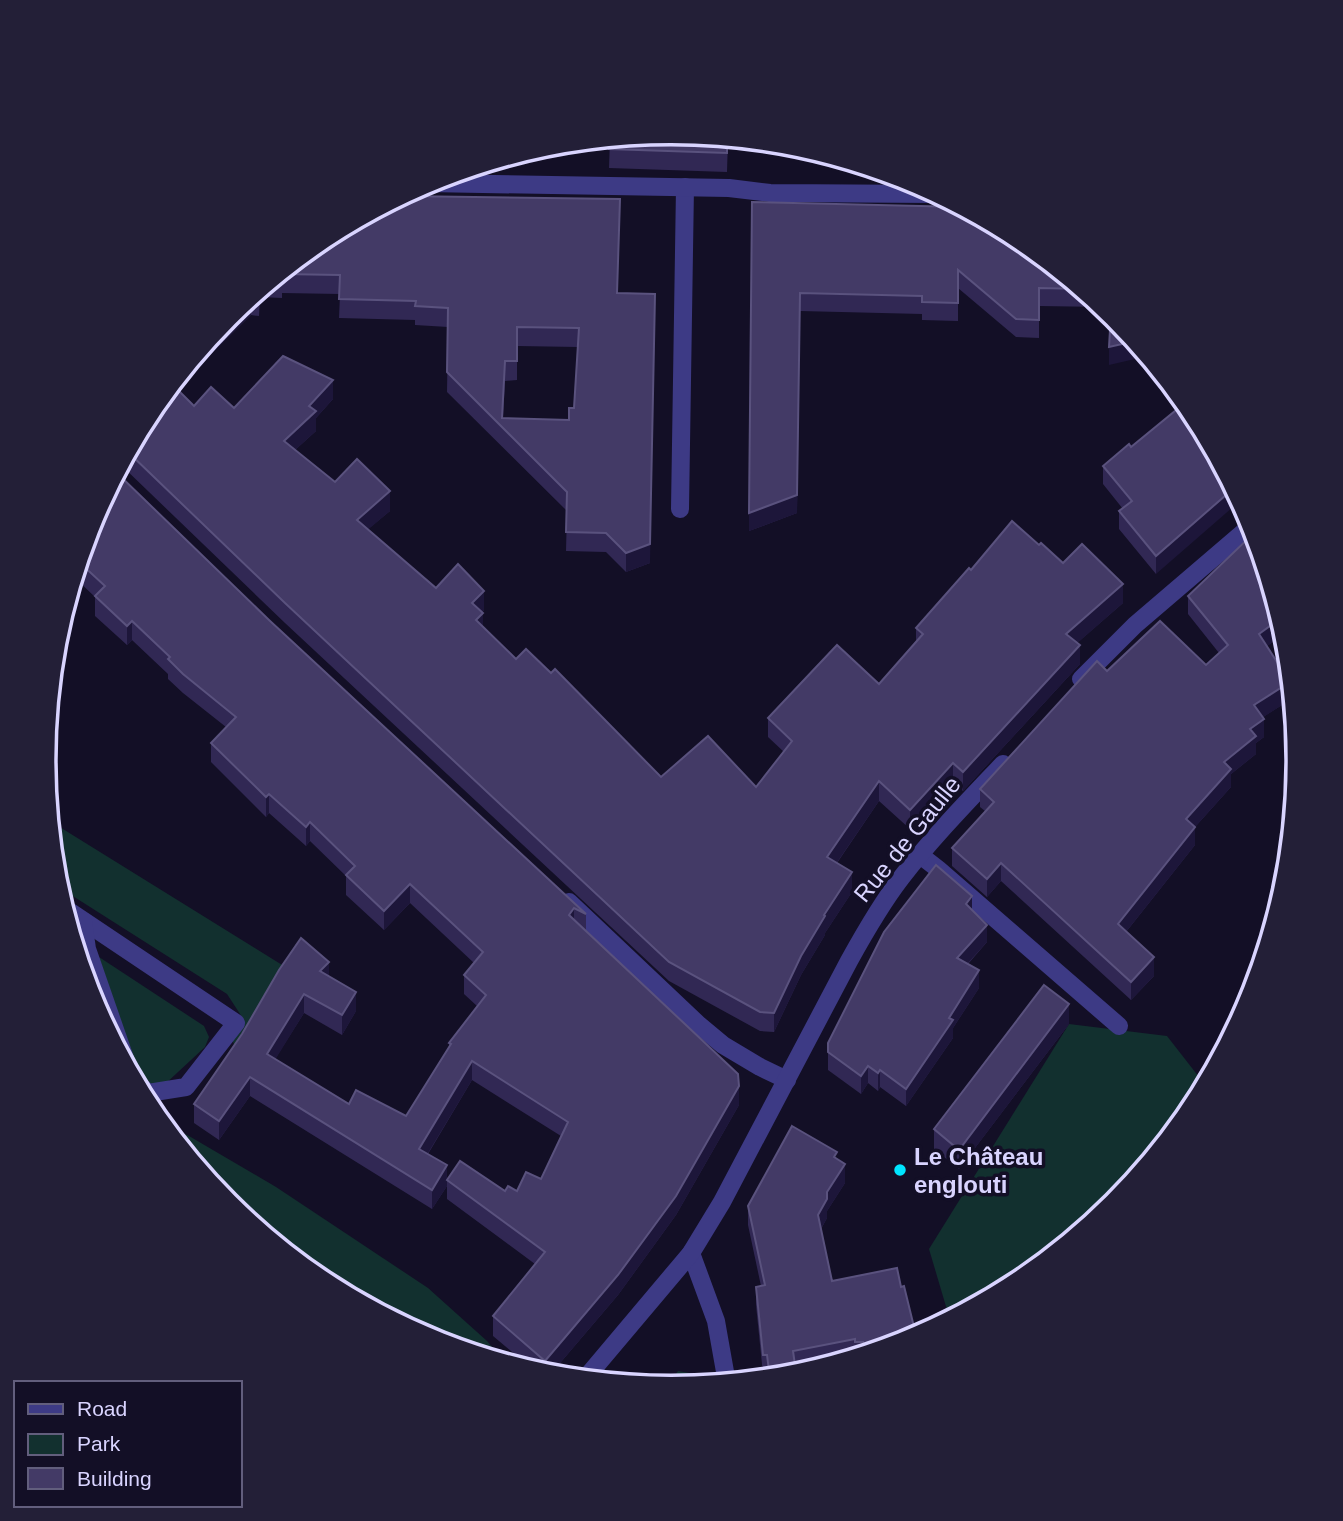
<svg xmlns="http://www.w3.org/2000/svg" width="1343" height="1521" font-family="Arial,sans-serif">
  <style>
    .green { fill: #12302f }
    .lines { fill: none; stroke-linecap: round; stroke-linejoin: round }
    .service { stroke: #3d3a85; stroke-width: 18 }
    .minor { stroke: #3d3a85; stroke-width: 18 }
    .wall { fill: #312854; fill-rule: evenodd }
    .shaded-wall { fill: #1d163a }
    .building { fill: #433a66; stroke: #5a527e; stroke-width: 2; fill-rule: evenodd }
    .poi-dot { fill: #00e5ff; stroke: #130f26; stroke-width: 2.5 }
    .labels { text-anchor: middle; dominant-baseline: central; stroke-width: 7; stroke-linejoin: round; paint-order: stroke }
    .street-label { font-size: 24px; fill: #d9d4ff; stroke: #130f26 }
    .poi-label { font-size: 24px; font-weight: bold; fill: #d9d4ff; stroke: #130f26; text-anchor: start }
    .rim { fill: none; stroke: #d9d4ff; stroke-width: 3.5 }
  </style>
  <rect width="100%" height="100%" fill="#130f26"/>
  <g class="green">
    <polygon points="50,821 287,968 236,1048 232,1040 242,1017 227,994 57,886"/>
    <polygon points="99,957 204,1026 209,1037 205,1047 164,1085 152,1087 140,1079"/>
    <polygon points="1069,1024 1167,1036 1206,1086 1193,1110 1115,1205 1020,1283 950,1320 929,1249"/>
    <polygon points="161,1123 189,1136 276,1187 428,1288 487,1341 506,1363 431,1340 322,1282 227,1204"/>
    <polygon points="678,1371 695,1374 696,1386 666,1388"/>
  </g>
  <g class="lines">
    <polyline class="service" points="680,509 685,187"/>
    <g class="minor">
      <polyline points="427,183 729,188 770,193 938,194"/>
      <polyline points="1081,679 1135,625 1253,524"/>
      <polyline points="920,855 938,869 1119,1026"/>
      <polyline points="569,902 699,1025 723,1045 760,1067 787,1080"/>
      <polyline points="63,907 236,1023 186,1087 148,1093 133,1079"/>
      <polyline points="83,921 87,949 129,1070"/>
      <polyline points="691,1253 716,1321 727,1383"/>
      <path d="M 584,1380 L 691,1253 L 722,1202 L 849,961 C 865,932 881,904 901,878 C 932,838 968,801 1003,764"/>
    </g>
  </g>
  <g class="wall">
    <polygon points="728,138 727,172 609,168 610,139"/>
    <polygon points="752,202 1021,239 1104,307 1039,306 1039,338 1016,337 958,288 958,321 922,320 922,314 800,311 797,513 749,531"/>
    <path d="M 323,238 L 618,293 L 650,563 L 626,572 L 606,552 L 566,551 L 567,511 L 447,392 L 448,327 L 415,325 L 415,320 L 339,318 L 340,294 L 282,293 L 282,298 L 260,297 L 259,316 L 251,315 L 204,361 L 197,354 L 228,316 ZM 517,346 L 578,347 L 574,408 L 569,420 L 503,418 L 505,381 L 517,380 Z"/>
    <polygon points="333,399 316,418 316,431 295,450 335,482 390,511 368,529 436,588 484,610 482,612 483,626 516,659 551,673 661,777 756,787 784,752 768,737 768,718 879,684 916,641 916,628 971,570 1039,545 1063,563 1123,603 1077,643 1080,664 963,791 953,782 910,829 879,801 837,863 852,892 825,933 825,935 801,975 774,1032 760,1031 669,981 285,623 121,465 150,411 194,406 234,408"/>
    <polygon points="1186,402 1156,574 1119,529 1119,511 1123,509 1103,484 1103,466 1131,447"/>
    <path d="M 92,520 L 269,620 L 586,914 L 586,931 L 739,1105 L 676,1215 L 618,1295 L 549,1376 L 536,1372 L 493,1336 L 493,1316 L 535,1264 L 447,1199 L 447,1186 L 432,1209 L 250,1096 L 219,1140 L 194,1123 L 194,1104 L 242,1034 L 329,976 L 356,1011 L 342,1035 L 304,1013 L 275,1059 L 349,1104 L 406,1116 L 449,1047 L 449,1043 L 477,1006 L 464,994 L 464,975 L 474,963 L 410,903 L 384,930 L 346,895 L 346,876 L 310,841 L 306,846 L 269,813 L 266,817 L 211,762 L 211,743 L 226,727 L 183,693 L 168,679 L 168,674 L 132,640 L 127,645 L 95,616 L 95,597 L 74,577 ZM 472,1080 L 561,1136 L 541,1179 L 517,1191 L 505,1191 L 447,1179 L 428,1154 Z"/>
    <polygon points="1188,596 1285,633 1267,646 1290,700 1263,717 1264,737 1256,743 1256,754 1231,774 1231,787 1195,827 1195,845 1126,932 1154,976 1131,1000 1001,881 987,897 952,866 952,848 985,811 980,807 980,789 1107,671 1206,665 1219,653 1188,614"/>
    <polygon points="972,911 987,942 968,964 979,988 953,1028 953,1038 906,1106 880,1087 878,1091 868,1083 861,1094 828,1070 828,1043"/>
    <polygon points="1069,1024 959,1169 934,1149 934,1129"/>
    <polygon points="837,1159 845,1183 827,1211 827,1218 821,1229 832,1281 914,1339 855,1358 795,1369 795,1376 794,1376 767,1379 767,1374 763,1374 756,1305 756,1287 761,1286 748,1225 748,1206"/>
  </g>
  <g class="shaded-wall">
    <polygon points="800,293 797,513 749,531 749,513"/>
    <polygon points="251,297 251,315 204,361 204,346 219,327"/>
    <polygon points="655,313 650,563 626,572 626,553"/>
    <polygon points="1136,341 1148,356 1109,365 1109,347"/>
    <polygon points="505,361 505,381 502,428 502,427"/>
    <polygon points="333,380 333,399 316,418 316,431 284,460 284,441 309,406"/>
    <polygon points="1234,488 1241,500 1156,574 1156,556"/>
    <polygon points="390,491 390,511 357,539 357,520"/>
    <polygon points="1123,584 1123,603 1066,653 1066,634"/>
    <polygon points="484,591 484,610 472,622 472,603"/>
    <polygon points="483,613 483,632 476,620"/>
    <polygon points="1281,618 1285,633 1259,652 1259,634"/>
    <polygon points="132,621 132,640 127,645 127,626"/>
    <polygon points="1080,645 1080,664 963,791 963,772"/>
    <polygon points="1290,682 1290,700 1254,723 1254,705"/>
    <polygon points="1264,719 1264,737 1256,743 1256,754 1231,774 1231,787 1186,837 1186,819 1224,762 1250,729"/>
    <polygon points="953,763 953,782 910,829 910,810"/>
    <polygon points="879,781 879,801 827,877 827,857"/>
    <polygon points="269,794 269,813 266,817 266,797"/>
    <polygon points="310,822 310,841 306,846 306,827"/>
    <polygon points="1195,827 1195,845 1118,942 1118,924"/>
    <polygon points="1001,863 1001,881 987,897 987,879"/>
    <polygon points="852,872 852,892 825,933 825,935 801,975 774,1032 774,1013 801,956 824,915"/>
    <polygon points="410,884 410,903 384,930 384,911"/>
    <polygon points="972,896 972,914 966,904"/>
    <polygon points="574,908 574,927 569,915"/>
    <polygon points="987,925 987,942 957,975 957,958"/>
    <polygon points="1154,957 1154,976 1131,1000 1131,982"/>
    <polygon points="329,962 329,982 320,971"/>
    <polygon points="979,970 979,988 953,1028 953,1038 906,1106 906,1089"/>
    <polygon points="356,992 356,1011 342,1035 342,1015"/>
    <polygon points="304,994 304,1013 267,1073 267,1054"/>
    <polygon points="1069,1004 1069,1024 959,1169 959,1150"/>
    <polygon points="472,1061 472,1080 419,1168 419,1149"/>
    <polygon points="868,1066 868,1083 861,1094 861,1076"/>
    <polygon points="880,1070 880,1087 878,1091 878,1073"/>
    <polygon points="250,1077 250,1096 219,1140 219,1121"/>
    <polygon points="739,1086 739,1105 676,1215 618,1295 549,1376 545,1375 545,1361"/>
    <polygon points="845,1164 845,1183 827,1211 827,1218 818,1234 818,1215 827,1192"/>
    <polygon points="447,1165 447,1186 432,1209 432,1190"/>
    <polygon points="914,1327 914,1339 901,1344 901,1330"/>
  </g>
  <g class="building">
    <polygon points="672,133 727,138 727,153 609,149 610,139"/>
    <path d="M 402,196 L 620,199 L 617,293 L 655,294 L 650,544 L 626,553 L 606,533 L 566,532 L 567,492 L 447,372 L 448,308 L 415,306 L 416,301 L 339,299 L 340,275 L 282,274 L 282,279 L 274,278 L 323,238 ZM 517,327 L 579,328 L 574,408 L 569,408 L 569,420 L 502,418 L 505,361 L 517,361 Z"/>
    <polygon points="752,202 962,207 1021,239 1081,289 1039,288 1039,320 1016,319 958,270 958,303 922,302 922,296 800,293 797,495 749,513"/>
    <polygon points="260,290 259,297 252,296"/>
    <polygon points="242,305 219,327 228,316"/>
    <polygon points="1111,313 1116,317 1136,341 1109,347"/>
    <polygon points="283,356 333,380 309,406 316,411 284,441 335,482 357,459 390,491 357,520 436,588 458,564 484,591 472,603 483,613 476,620 516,659 526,649 551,673 555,669 661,777 708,736 756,787 792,741 768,718 837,645 879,684 923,634 916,628 969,568 971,570 1012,521 1039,545 1041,543 1063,563 1082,544 1123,584 1066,634 1080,645 963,772 953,763 910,810 879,781 827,857 852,872 824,915 825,916 801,956 774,1013 760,1012 669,962 285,603 128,452 150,411 172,384 194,406 211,387 234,408"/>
    <polygon points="1186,402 1194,412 1234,488 1156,556 1119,511 1132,501 1103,466 1129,444 1131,447"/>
    <polygon points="117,473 269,620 586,914 574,908 569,915 738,1074 739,1086 676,1196 618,1275 545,1361 493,1316 545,1252 447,1180 460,1161 505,1191 508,1186 517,1191 526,1172 541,1179 568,1122 472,1061 419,1149 447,1165 432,1190 250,1077 219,1121 194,1104 242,1034 279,970 301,938 329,962 320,971 356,992 342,1015 304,994 267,1054 349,1104 356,1090 406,1116 451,1044 449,1043 486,995 464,975 483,952 410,884 384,911 346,875 355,866 310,822 306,827 269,794 266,797 211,743 236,717 183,674 168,659 170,657 132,621 127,626 95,596 105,586 79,562 92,520"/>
    <polygon points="1255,532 1281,618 1259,634 1290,682 1254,705 1264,719 1250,729 1256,736 1224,762 1231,769 1186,819 1195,827 1118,924 1154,957 1131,982 1001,863 987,879 952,848 994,802 980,789 1097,661 1107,671 1160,621 1206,665 1228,645 1188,596"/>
    <polygon points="936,865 972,896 966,904 987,925 957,958 979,970 949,1018 953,1020 906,1089 880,1070 878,1073 868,1066 861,1076 828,1052 828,1043 884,932"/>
    <polygon points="1044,985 1069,1004 959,1150 934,1129"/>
    <polygon points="792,1126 837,1152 834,1157 845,1164 827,1192 827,1199 818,1215 832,1281 897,1268 901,1287 904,1286 914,1327 901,1330 903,1343 865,1355 863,1342 855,1342 855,1339 793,1351 795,1365 793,1365 795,1376 770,1379 767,1355 763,1355 756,1287 765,1285 748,1206"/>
  </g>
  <circle class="poi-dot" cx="900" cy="1170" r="7"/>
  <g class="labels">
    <g class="street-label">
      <text transform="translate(907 839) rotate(-51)">Rue de Gaulle</text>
    </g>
    <g class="poi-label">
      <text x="914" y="1156">Le Château<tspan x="914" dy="28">englouti</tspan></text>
    </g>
  </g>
  <path d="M0 0H1343V1521H0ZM56 760a615 615 0 1 1 1230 0a615 615 0 1 1-1230 0Z" fill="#231f37" fill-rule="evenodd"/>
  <path class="rim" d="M56 760a615 615 0 1 1 1230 0a615 615 0 1 1-1230 0Z"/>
  <rect x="14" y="1381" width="228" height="126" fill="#130f26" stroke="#625e7d" stroke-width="2"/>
  <rect x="28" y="1404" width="35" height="10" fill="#3d3a85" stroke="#625e7d" stroke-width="2"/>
  <text x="77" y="1416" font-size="21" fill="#d9d4ff">Road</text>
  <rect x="28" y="1434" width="35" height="21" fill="#12302f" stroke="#625e7d" stroke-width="2"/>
  <text x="77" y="1451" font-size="21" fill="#d9d4ff">Park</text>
  <rect x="28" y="1468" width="35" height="21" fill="#433a66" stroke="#625e7d" stroke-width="2"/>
  <text x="77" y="1486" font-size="21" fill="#d9d4ff">Building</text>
</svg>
